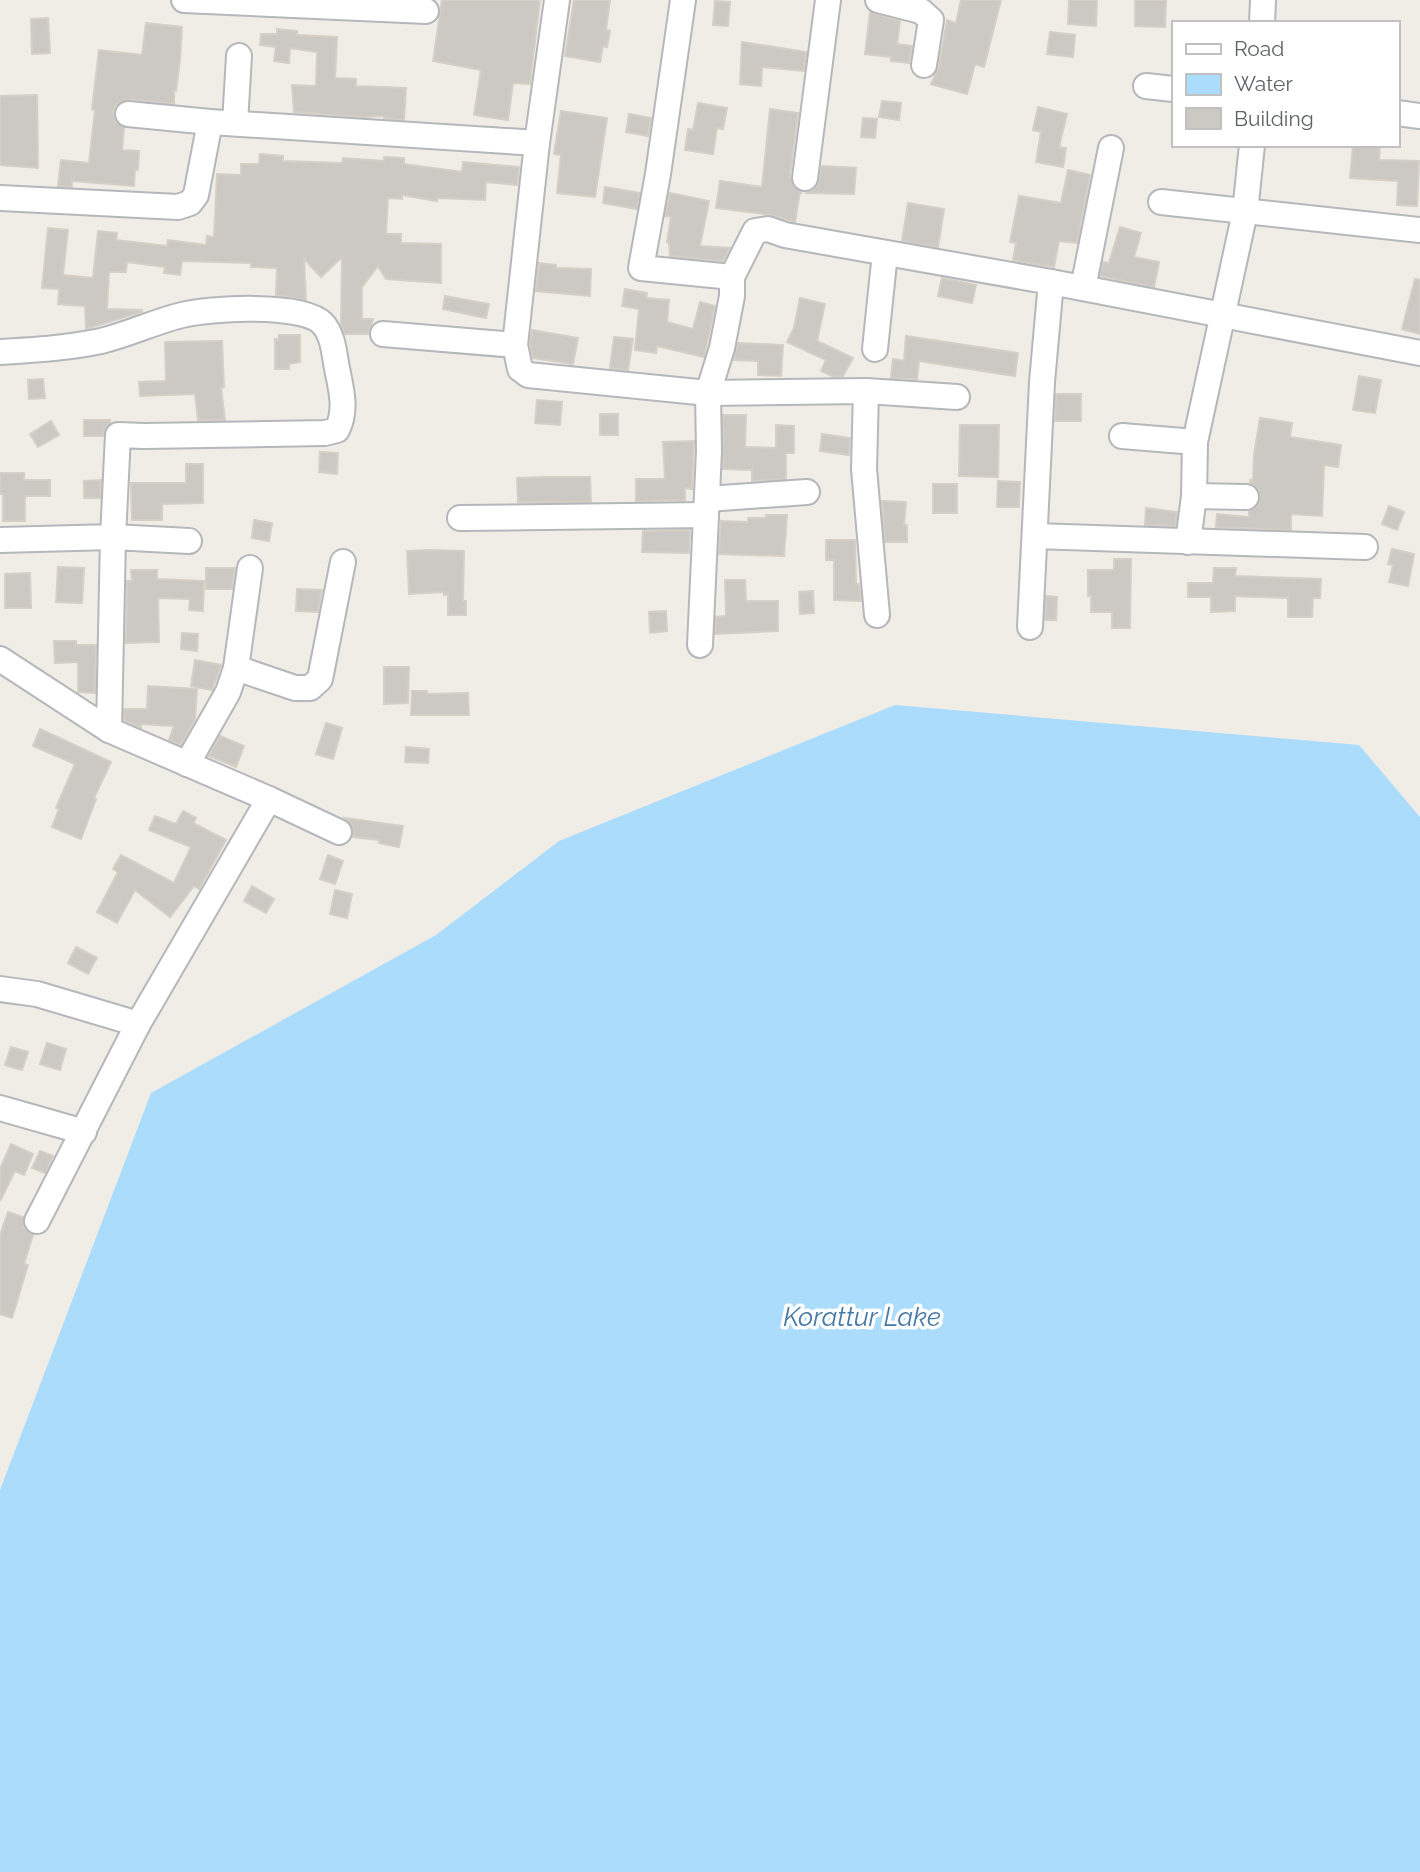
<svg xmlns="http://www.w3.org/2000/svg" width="1420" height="1872" font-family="Raleway,sans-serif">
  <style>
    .water { fill: #abdcfc }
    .building { fill: #ccc8c4; stroke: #d5cfc5; stroke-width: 2 }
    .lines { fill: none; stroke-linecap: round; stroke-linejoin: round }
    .minor-casing { stroke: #b4b7bb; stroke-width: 28 }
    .minor { stroke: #fff; stroke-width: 24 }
    .labels { text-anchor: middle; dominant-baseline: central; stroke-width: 7; stroke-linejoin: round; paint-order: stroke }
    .water-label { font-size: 26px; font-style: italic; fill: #4478a6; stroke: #fff }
  </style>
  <rect width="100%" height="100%" fill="#f0ede7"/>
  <polygon class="water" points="895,705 1359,745 1420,817 1420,1872 0,1872 0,1490 151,1093 436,935 559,841"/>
  <g class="building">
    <polygon points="442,0 540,0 530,84 513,83 508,120 474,115 481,70 433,61"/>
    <polygon points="574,0 610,0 606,30 610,31 607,47 603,46 600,62 565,56"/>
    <polygon points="961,0 1001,0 984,67 975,64 967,94 931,84 939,67 947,20 956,23"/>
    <polygon points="1069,0 1097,0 1096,26 1068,24"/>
    <polygon points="1135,0 1166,0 1165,27 1135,26"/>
    <polygon points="715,1 730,2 728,26 713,25"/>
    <polygon points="870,12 900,21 897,44 912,46 909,63 891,61 891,57 865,54"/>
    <polygon points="48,18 50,53 32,54 31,19"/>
    <polygon points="146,23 182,27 180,59 176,91 174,90 174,104 129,99 116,105 113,112 115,121 124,128 122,150 139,151 138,170 135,169 134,186 72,181 72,187 58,186 61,160 89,163 95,110 92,109 99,50 142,55"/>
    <polygon points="277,29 297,31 297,35 337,37 335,78 356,79 356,86 406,88 404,120 384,118 384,116 363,117 294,112 292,85 316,86 317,52 290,48 289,63 274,61 276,47 260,45 261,34 277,34"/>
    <polygon points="1050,32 1075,35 1073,57 1047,54"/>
    <polygon points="742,42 806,52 804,71 762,67 761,86 740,84"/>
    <polygon points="37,95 38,168 0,165 0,96"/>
    <polygon points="882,101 901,103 899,120 879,117"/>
    <polygon points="698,103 727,108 723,129 717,128 713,154 685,150 688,129 693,130"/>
    <polygon points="1038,107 1067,114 1059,147 1066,148 1063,167 1036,162 1041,132 1033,130"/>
    <polygon points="770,109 798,113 790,176 792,184 802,193 800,192 795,222 772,215 716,208 720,181 762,187"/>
    <polygon points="561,111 607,118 595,197 557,193 561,155 554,154"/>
    <polygon points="629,114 651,118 648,136 626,132"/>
    <polygon points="863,118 877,119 875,138 861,137"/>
    <polygon points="1353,145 1380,145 1379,160 1419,161 1417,206 1397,205 1398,181 1350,178"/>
    <polygon points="260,154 283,156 283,161 342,163 343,158 384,161 384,157 404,158 404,164 462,172 463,162 519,167 517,185 486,182 485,200 438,198 437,201 402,195 402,199 388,198 386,234 401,234 401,243 441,244 441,283 386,279 378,266 362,287 362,319 373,319 368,334 345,334 341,324 342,257 321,277 304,259 306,300 276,295 277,268 251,267 251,263 182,261 180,275 164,273 165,267 127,262 126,272 109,272 107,309 142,310 142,312 86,329 85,306 58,304 59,289 42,288 48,228 68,230 63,275 93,278 98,231 117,233 116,240 167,246 168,240 206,245 207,236 214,237 217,174 241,175 241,164 259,164"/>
    <polygon points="822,166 856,168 854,194 805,193 811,191 817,186"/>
    <polygon points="1068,170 1090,175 1077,243 1059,241 1054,267 1013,260 1016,243 1010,242 1019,196 1061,203"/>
    <polygon points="605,187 640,193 637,209 603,203"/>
    <polygon points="670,193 709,201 700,246 730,248 723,261 670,256 669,243 667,242 671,217 665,216"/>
    <polygon points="908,203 944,209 938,247 902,241"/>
    <polygon points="1120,227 1141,233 1134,257 1159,262 1154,287 1100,276 1103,262 1109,263"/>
    <polygon points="539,263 556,265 556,268 591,269 590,296 536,291"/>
    <polygon points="942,278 976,285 972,303 938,296"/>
    <polygon points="1415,279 1420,280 1420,334 1402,329"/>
    <polygon points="625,289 647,293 646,298 669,300 667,322 693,329 700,302 715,306 704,357 657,346 656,353 635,350 639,309 622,306"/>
    <polygon points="445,296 489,304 486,318 443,309"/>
    <polygon points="800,298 825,304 817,341 853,358 843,376 834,377 821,371 826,360 787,342 794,328"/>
    <polygon points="532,330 578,338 573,364 533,358 530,344"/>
    <polygon points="279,335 300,335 300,362 289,364 289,369 275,369 275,339 278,340"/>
    <polygon points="906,336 1018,353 1015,376 919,361 917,379 891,378 893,359 904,361"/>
    <polygon points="614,337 633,339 628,370 610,368"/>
    <polygon points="222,341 224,387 221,388 225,420 198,420 195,394 140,396 139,382 166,381 165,342"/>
    <polygon points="738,343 783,345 781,376 758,375 758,361 734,360"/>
    <polygon points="1359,376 1381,380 1375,413 1353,410"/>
    <polygon points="43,379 45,398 29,399 28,380"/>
    <polygon points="1056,394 1081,394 1081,421 1055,421"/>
    <polygon points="537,400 562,402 560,425 535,423"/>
    <rect x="600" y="414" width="18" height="21"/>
    <polygon points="723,415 746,415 745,447 776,448 776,425 794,426 794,453 786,453 786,479 752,481 752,470 723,469"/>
    <polygon points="1260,418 1292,423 1290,437 1341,445 1338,467 1324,465 1322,516 1291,514 1291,530 1216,527 1217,514 1249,517 1249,511 1259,504 1259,490 1250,483 1250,480 1253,481 1254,454"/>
    <polygon points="84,420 110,420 110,423 105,428 103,436 84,436"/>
    <polygon points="51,421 59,435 38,447 30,434"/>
    <polygon points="960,425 999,425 998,477 959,476"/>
    <polygon points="822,434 850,438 849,455 820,451"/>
    <polygon points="694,441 692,489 685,488 685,500 636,501 636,479 665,479 663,442"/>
    <polygon points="320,452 338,453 337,474 319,472"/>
    <polygon points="186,464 203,464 203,503 162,504 162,520 132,520 131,483 186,483"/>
    <polygon points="0,473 24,473 24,480 50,480 50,496 25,496 25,521 3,521 3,494 0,494"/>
    <polygon points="549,477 590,477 591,502 518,502 517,478"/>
    <polygon points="101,480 100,498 84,498 84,481"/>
    <polygon points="998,481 1020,482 1019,507 997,507"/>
    <rect x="933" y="484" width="24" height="29"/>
    <polygon points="882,501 906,502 904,525 907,525 907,542 885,542"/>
    <polygon points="1389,506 1404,512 1397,530 1382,524"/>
    <polygon points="1146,508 1177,512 1175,526 1145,525"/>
    <polygon points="766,515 787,515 784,556 719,554 721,521 748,522 748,518 766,518"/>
    <polygon points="254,520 272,523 269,541 252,538"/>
    <polygon points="690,530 689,553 642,552 643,531"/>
    <polygon points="826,540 855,540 856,584 859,584 861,601 834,600 834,560 826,560"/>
    <polygon points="1392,549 1414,554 1408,586 1389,582 1393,565 1388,564"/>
    <polygon points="429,550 464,551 463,601 466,601 466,615 448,615 448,595 444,595 444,592 409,594 407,551"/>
    <polygon points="1114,559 1131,559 1130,628 1112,628 1112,612 1091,612 1091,596 1088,596 1088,570 1114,570"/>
    <polygon points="58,567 84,568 82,603 56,602"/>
    <polygon points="206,568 235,568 232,589 206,589"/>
    <polygon points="1214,568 1236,568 1235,576 1321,579 1320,598 1313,598 1312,617 1288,617 1288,598 1235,596 1235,611 1211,612 1211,597 1188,597 1188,583 1213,583"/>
    <polygon points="131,570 157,570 157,579 204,581 203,611 189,610 190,599 158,598 159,642 126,643 127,581 132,581"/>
    <polygon points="30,573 31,608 5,608 5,574"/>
    <polygon points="725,580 745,580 746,601 778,601 778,631 715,634 716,617 726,616"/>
    <polygon points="297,589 322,590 318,612 296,611"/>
    <polygon points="813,591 814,613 800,614 799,592"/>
    <polygon points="1046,596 1057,597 1056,620 1045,620"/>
    <polygon points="666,611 667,631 650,633 649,612"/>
    <polygon points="182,633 198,634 197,651 181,649"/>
    <polygon points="54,641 76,641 76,645 96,645 95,693 78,692 78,662 55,663"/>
    <polygon points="195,660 221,665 212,690 191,686"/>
    <polygon points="384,667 409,667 408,703 384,704"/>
    <polygon points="148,686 197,689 195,719 181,745 169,740 174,726 141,724 141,728 124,720 124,709 147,709"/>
    <polygon points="412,691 427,691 427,694 468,693 469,715 411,715"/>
    <polygon points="326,723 342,728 333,759 316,754"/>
    <polygon points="40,729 111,762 94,798 96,799 81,839 52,827 59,809 56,808 75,764 33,746"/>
    <polygon points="220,736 244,746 236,767 209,756"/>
    <polygon points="406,747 429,749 428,763 405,762"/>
    <polygon points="183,811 196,818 193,823 226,840 199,889 194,886 170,917 135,890 117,923 97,912 118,872 113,869 121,855 174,883 191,847 149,830 155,816 176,824"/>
    <polygon points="345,818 403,826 399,847 379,843 379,840 353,837 352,824"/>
    <polygon points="328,855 343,861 335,884 320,879"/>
    <polygon points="252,886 274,899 266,913 244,901"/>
    <polygon points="335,890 352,894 347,918 330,914"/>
    <polygon points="76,947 97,958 88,974 68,963"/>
    <polygon points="47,1043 66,1049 60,1070 40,1064"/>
    <polygon points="11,1047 28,1052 22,1070 5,1065"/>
    <polygon points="11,1144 33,1154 24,1175 15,1171 0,1201 0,1169"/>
    <polygon points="40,1151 53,1156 45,1173 32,1168"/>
    <polygon points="8,1212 23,1217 24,1228 33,1235 24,1264 28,1265 12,1318 0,1314 0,1236"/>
  </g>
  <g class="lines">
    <g class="minor-casing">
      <g id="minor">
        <polyline points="184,0 426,11"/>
        <polyline points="557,0 537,143 515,345 520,369 528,375 708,393 866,391 957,397"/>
        <polyline points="683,0 658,174 641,268 732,277"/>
        <polyline points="878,0 921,11 931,20 924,65"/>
        <polyline points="1262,23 1263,0"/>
        <polyline points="1146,86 1173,89"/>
        <polyline points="1397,113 1420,116"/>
        <polyline points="128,114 210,122 537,143"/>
        <polyline points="235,123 239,56"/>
        <polyline points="805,178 828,0"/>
        <polyline points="0,198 178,207 190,203 196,195 210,122"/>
        <polyline points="1161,202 1420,230"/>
        <polyline points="1051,282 1420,353"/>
        <polyline points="1083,288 1111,148"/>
        <polyline points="383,334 515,345"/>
        <polyline points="875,349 885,253"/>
        <path d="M 0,352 C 34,350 68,348 101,341 C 129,334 154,322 182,315 C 209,308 302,303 322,323 C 332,333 334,350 336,363 C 340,386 348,408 337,430 L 325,433 L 144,436 L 118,435 L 113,537 L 0,540"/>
        <polyline points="866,391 864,469 877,615"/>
        <polyline points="1122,436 1195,442"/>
        <polyline points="1194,496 1246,497"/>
        <polyline points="707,499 807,492"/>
        <polyline points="460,518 706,515"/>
        <polyline points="1035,536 1365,547"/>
        <polyline points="1188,542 1194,496 1195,442 1245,212 1252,145"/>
        <polyline points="700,645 709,451 708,393 722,348 732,296 732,277 755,231 768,229 785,235 1051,282 1042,382 1030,627"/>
        <polyline points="0,659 109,730 269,799 339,832"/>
        <polyline points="236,668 295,688 310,688 320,679 343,562"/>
        <polyline points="109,730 113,537 189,541"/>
        <polyline points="187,764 228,692 236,668 250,568"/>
        <polyline points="0,989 37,994 138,1024"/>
        <polyline points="0,1108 84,1132"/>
        <polyline points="37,1221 138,1024 269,799"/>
      </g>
    </g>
    <use href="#minor" class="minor"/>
  </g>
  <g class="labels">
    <g class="water-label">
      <text x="862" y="1317">Korattur Lake</text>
    </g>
  </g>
  <rect x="1172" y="21" width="228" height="126" fill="#ffffff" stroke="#bfc0c2" stroke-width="2"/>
  <rect x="1186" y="44" width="35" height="10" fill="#ffffff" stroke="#bfc0c2" stroke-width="2"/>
  <text x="1234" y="56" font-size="21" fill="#5e6267">Road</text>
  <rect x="1186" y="74" width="35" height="21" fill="#abdcfc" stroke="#bfc0c2" stroke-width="2"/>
  <text x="1234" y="91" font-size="21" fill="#5e6267">Water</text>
  <rect x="1186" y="108" width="35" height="21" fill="#ccc8c4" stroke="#bfc0c2" stroke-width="2"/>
  <text x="1234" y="126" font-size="21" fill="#5e6267">Building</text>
</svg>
